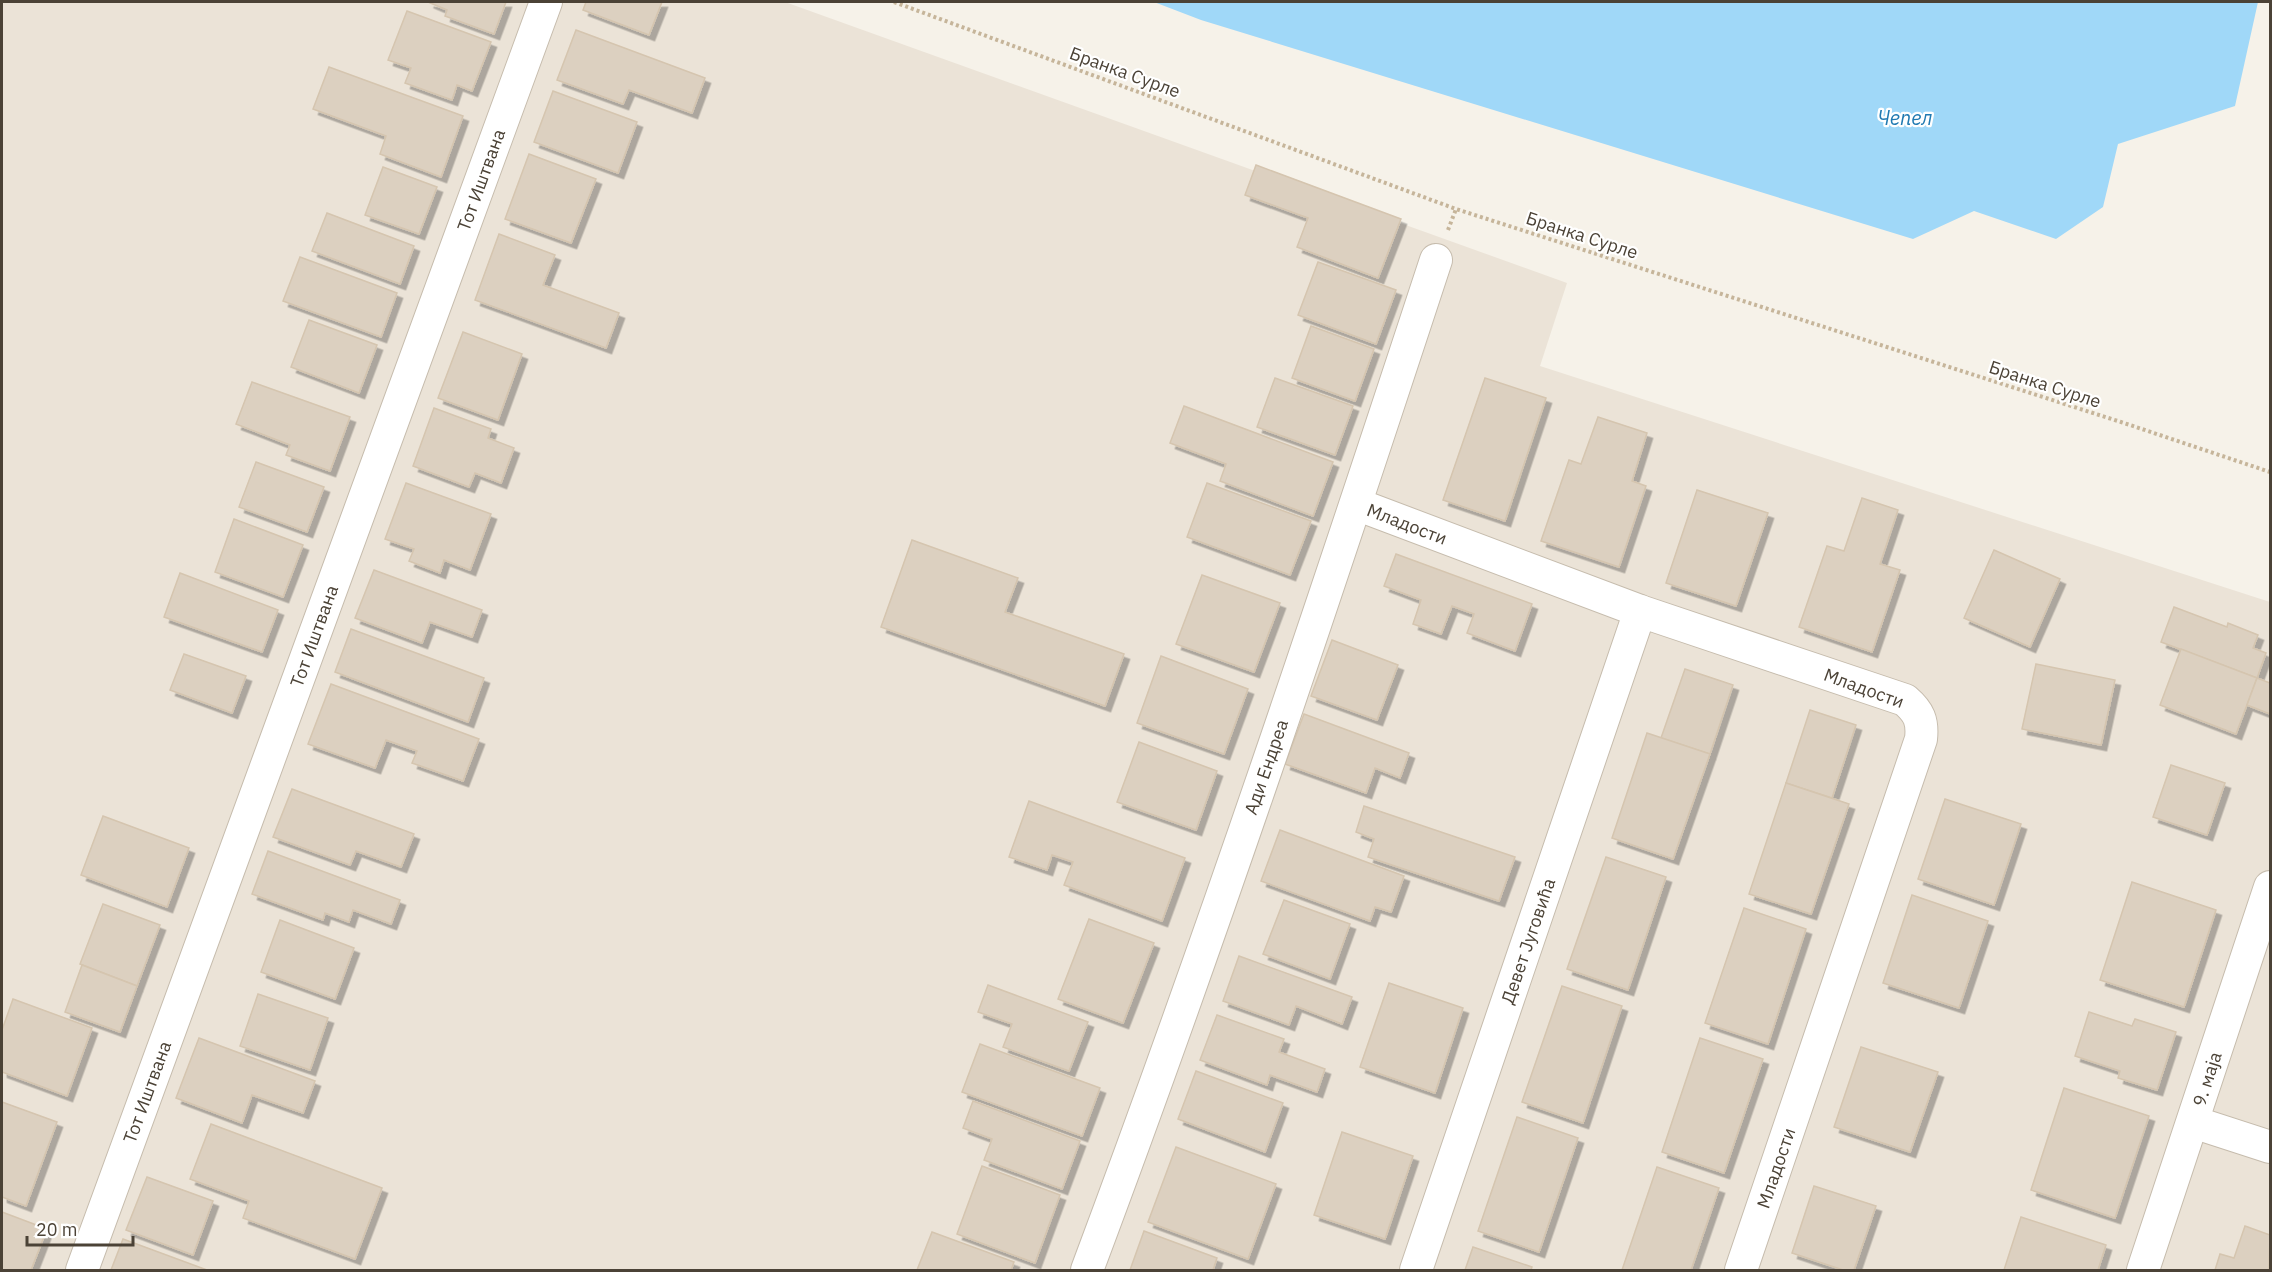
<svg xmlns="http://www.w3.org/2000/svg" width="2272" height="1272" font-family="'IBM Plex Sans',sans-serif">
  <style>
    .residential { fill: #ebe3d7 }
    .water { fill: #a0d8f8 }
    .building { fill: #dcd0c0; stroke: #d5c5af; stroke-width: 1.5; filter: url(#shadow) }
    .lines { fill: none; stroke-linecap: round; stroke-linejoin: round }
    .minor-casing { stroke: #c6bcad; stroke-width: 34 }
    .path { stroke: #c6b59a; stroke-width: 4; stroke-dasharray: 3 3; stroke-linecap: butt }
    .minor { stroke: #fff; stroke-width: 32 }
    .labels { text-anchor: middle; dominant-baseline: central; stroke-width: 4.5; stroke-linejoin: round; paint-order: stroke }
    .street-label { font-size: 18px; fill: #4b4236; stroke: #fff }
    .water-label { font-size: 20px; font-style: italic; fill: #207ab2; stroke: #fff }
  </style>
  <defs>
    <filter id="shadow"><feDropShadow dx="5.5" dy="5.5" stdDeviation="0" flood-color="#0004"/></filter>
  </defs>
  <rect width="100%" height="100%" fill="#f6f2e9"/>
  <polygon class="residential" points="2,2 785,2 1567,283 1540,366 2270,602 2270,1270 2,1270"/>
  <polygon class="water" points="1154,2 2258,2 2235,106 2118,144 2103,207 2056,239 1974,211 1913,239 1201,20"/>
  <g class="building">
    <polygon points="428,2 506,2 494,34 445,16 447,10"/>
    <polygon points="586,2 662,2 649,35 583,10"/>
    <polygon points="407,11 491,42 472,91 457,85 452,100 405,83 411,68 388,60"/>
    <polygon points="576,30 705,78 692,113 629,90 623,104 557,80"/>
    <polygon points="329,67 463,116 441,177 380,154 386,136 313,109"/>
    <polygon points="553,91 637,122 618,173 534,142"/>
    <polygon points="529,154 596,179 571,243 505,219"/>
    <polygon points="1256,165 1401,219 1378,278 1297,247 1308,218 1245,195"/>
    <polygon points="383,167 437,187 419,234 365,215"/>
    <polygon points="327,213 414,246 400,284 312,251"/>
    <polygon points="499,234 555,255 543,285 619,313 606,348 475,300"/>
    <polygon points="300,257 397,293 381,337 283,301"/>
    <polygon points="1318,262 1396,290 1376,344 1298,315"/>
    <polygon points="309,320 377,345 359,393 291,367"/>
    <polygon points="1311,326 1374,349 1355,401 1292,378"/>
    <polygon points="463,332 522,354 498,420 438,398"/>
    <polygon points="1275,378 1353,406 1335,455 1257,427"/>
    <polygon points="1485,378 1546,398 1505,521 1443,500"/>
    <polygon points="252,382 350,417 330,471 286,455 290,445 236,424"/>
    <polygon points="1184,406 1333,462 1313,516 1220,481 1226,464 1170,443"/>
    <polygon points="434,408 491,429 488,438 514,448 501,483 475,473 469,487 413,466"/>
    <polygon points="1598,417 1647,433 1632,481 1646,486 1619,567 1541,541 1569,460 1581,464"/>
    <polygon points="256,462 324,487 307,532 239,507"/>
    <polygon points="406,483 491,514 470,570 444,560 440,573 409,561 414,549 385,539"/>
    <polygon points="1207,483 1311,521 1290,575 1187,537"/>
    <polygon points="1697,490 1768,513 1736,606 1666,583"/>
    <polygon points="1862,498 1898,510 1880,564 1900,570 1872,652 1799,627 1827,546 1844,551"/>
    <polygon points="234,519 303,545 283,597 215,572"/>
    <polygon points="912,540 1018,578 1005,612 1124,654 1105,706 881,627"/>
    <polygon points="1994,550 2060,579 2030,647 1964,618"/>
    <polygon points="1396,554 1532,604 1515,651 1467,633 1474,614 1452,606 1441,634 1413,624 1421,600 1384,586"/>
    <polygon points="374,570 482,610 472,637 430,622 422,643 355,618"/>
    <polygon points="180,573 278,610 262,652 164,617"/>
    <polygon points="1202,575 1280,603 1254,672 1176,644"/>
    <polygon points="2174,607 2227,627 2228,623 2258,635 2253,648 2266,653 2257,678 2161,642"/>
    <polygon points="351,629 484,678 468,722 335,672"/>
    <polygon points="1332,640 1398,665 1377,720 1311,696"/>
    <polygon points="2181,649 2257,678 2236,734 2160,705"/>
    <polygon points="184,654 246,676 232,713 170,690"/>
    <polygon points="1161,656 1248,689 1224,754 1137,723"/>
    <polygon points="2036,664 2115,680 2101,745 2022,729"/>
    <polygon points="1685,669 1733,685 1710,754 1661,738"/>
    <polygon points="2257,678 2270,683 2270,714 2247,705"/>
    <polygon points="331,684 479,739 463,781 412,763 417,751 386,740 375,768 308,744"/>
    <polygon points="1810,710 1856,725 1832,798 1786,783"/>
    <polygon points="1304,714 1409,753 1400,778 1375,768 1366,793 1285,764"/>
    <polygon points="1647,733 1710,754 1673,859 1612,838"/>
    <polygon points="1139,742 1217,771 1196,830 1117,802"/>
    <polygon points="2171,765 2225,783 2207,835 2153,817"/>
    <polygon points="1786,783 1849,804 1811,914 1749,894"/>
    <polygon points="292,789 414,834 401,867 356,851 350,865 273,837"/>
    <polygon points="1945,799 2021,824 1994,905 1918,879"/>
    <polygon points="1029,801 1185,858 1162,921 1064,885 1073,862 1052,855 1047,870 1009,857"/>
    <polygon points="1364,806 1515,857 1499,901 1368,857 1374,839 1356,832"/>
    <polygon points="103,816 189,848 167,907 81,875"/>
    <polygon points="1280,830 1404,876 1391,912 1375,907 1370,921 1261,881"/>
    <polygon points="268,851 400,900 391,924 353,910 349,922 325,913 323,920 252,894"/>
    <polygon points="1606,857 1666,877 1628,990 1567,969"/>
    <polygon points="2132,882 2216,910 2184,1007 2100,980"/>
    <polygon points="1912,895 1988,921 1959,1008 1883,983"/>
    <polygon points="1284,900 1350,924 1330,979 1263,954"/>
    <polygon points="103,904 160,925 137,986 80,964"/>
    <polygon points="1744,908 1806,929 1768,1044 1705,1023"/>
    <polygon points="1089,919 1154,943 1123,1023 1058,999"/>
    <polygon points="280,920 354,948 335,999 261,972"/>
    <polygon points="1239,956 1352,997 1342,1024 1296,1006 1289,1025 1223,1001"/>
    <polygon points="82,965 137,986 120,1032 65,1012"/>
    <polygon points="1389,983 1463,1008 1435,1093 1360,1067"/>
    <polygon points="988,985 1088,1022 1069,1071 1003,1047 1012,1024 978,1012"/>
    <polygon points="1562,986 1622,1006 1583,1123 1522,1102"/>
    <polygon points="258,994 328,1018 310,1070 240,1046"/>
    <polygon points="13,999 92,1028 67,1096 2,1072 2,1030"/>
    <polygon points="2089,1012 2132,1026 2135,1019 2176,1032 2157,1090 2118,1078 2120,1071 2075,1056"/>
    <polygon points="1217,1015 1284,1039 1279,1052 1325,1069 1317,1092 1270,1075 1267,1085 1200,1060"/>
    <polygon points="199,1038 315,1081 303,1113 252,1095 242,1123 176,1098"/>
    <polygon points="1700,1038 1763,1059 1724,1173 1662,1152"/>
    <polygon points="980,1044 1100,1088 1082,1136 962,1092"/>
    <polygon points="1861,1047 1938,1072 1910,1152 1834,1127"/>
    <polygon points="1196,1071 1283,1103 1265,1152 1178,1119"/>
    <polygon points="2064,1088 2149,1116 2115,1218 2031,1190"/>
    <polygon points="973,1101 1080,1141 1062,1189 984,1160 992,1139 963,1128"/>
    <polygon points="2,1102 57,1122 26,1206 2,1197"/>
    <polygon points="1517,1117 1578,1138 1539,1252 1478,1231"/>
    <polygon points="211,1124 382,1188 355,1259 243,1218 249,1201 190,1179"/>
    <polygon points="1342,1132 1413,1156 1385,1239 1314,1215"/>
    <polygon points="1176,1147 1276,1184 1248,1259 1148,1222"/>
    <polygon points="982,1166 1060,1195 1035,1263 957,1234"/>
    <polygon points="1657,1167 1719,1188 1691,1270 1622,1270"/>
    <polygon points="147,1177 213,1201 193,1255 126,1230"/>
    <polygon points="1814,1186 1876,1206 1854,1270 1843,1270 1792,1253"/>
    <polygon points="2,1212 47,1229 31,1270 2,1270"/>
    <polygon points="2021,1217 2106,1245 2098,1270 2004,1270"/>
    <polygon points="2245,1226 2270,1235 2269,1270 2215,1270 2220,1254 2234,1258"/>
    <polygon points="1144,1231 1217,1258 1213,1270 1130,1270"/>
    <polygon points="932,1232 1014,1262 1011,1270 917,1270"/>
    <polygon points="123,1239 207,1270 111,1270"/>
    <polygon points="1473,1247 1532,1267 1531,1270 1465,1270"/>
  </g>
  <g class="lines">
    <g class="minor-casing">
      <g id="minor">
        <path d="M 1356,504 L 1640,611 L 1905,700 C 1919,712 1923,721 1921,739 L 1741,1270"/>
        <polyline points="2193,1122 2270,1147"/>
        <polyline points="82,1270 546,2"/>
        <path d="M 1087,1270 C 1212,937 1325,598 1436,260"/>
        <polyline points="1416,1270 1640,611"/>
        <polyline points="2143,1270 2270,887"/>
      </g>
    </g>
    <g class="path">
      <polyline points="894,2 1456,209 2121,422 2270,472"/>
      <polyline points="1448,230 1456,209"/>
    </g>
    <use href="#minor" class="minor"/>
  </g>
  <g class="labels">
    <g class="street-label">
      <text transform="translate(1125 72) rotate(20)">Бранка Сурле</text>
      <text transform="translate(481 180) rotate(-70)">Тот Иштвана</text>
      <text transform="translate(1582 235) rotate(18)">Бранка Сурле</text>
      <text transform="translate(2045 384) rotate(18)">Бранка Сурле</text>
      <text transform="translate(1407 524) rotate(21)">Младости</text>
      <text transform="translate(314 636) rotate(-70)">Тот Иштвана</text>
      <text transform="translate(1864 688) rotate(20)">Младости</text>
      <text transform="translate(1266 767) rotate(-71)">Ади Ендреа</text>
      <text transform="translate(1528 941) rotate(-71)">Девет Југовића</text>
      <text transform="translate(2207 1079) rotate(-72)">9. маја</text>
      <text transform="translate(147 1092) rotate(-70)">Тот Иштвана</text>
      <text transform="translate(1776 1168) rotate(-71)">Младости</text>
    </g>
    <g class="water-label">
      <text x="1905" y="117">Чепел</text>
    </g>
  </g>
  <rect width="2272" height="1272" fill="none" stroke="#4b4236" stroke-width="6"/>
  <path d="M27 1236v9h106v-9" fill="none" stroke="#4b4236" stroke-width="3"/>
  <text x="36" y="1236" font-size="18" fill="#4b4236" stroke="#ffffff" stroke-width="4.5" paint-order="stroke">20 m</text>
</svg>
